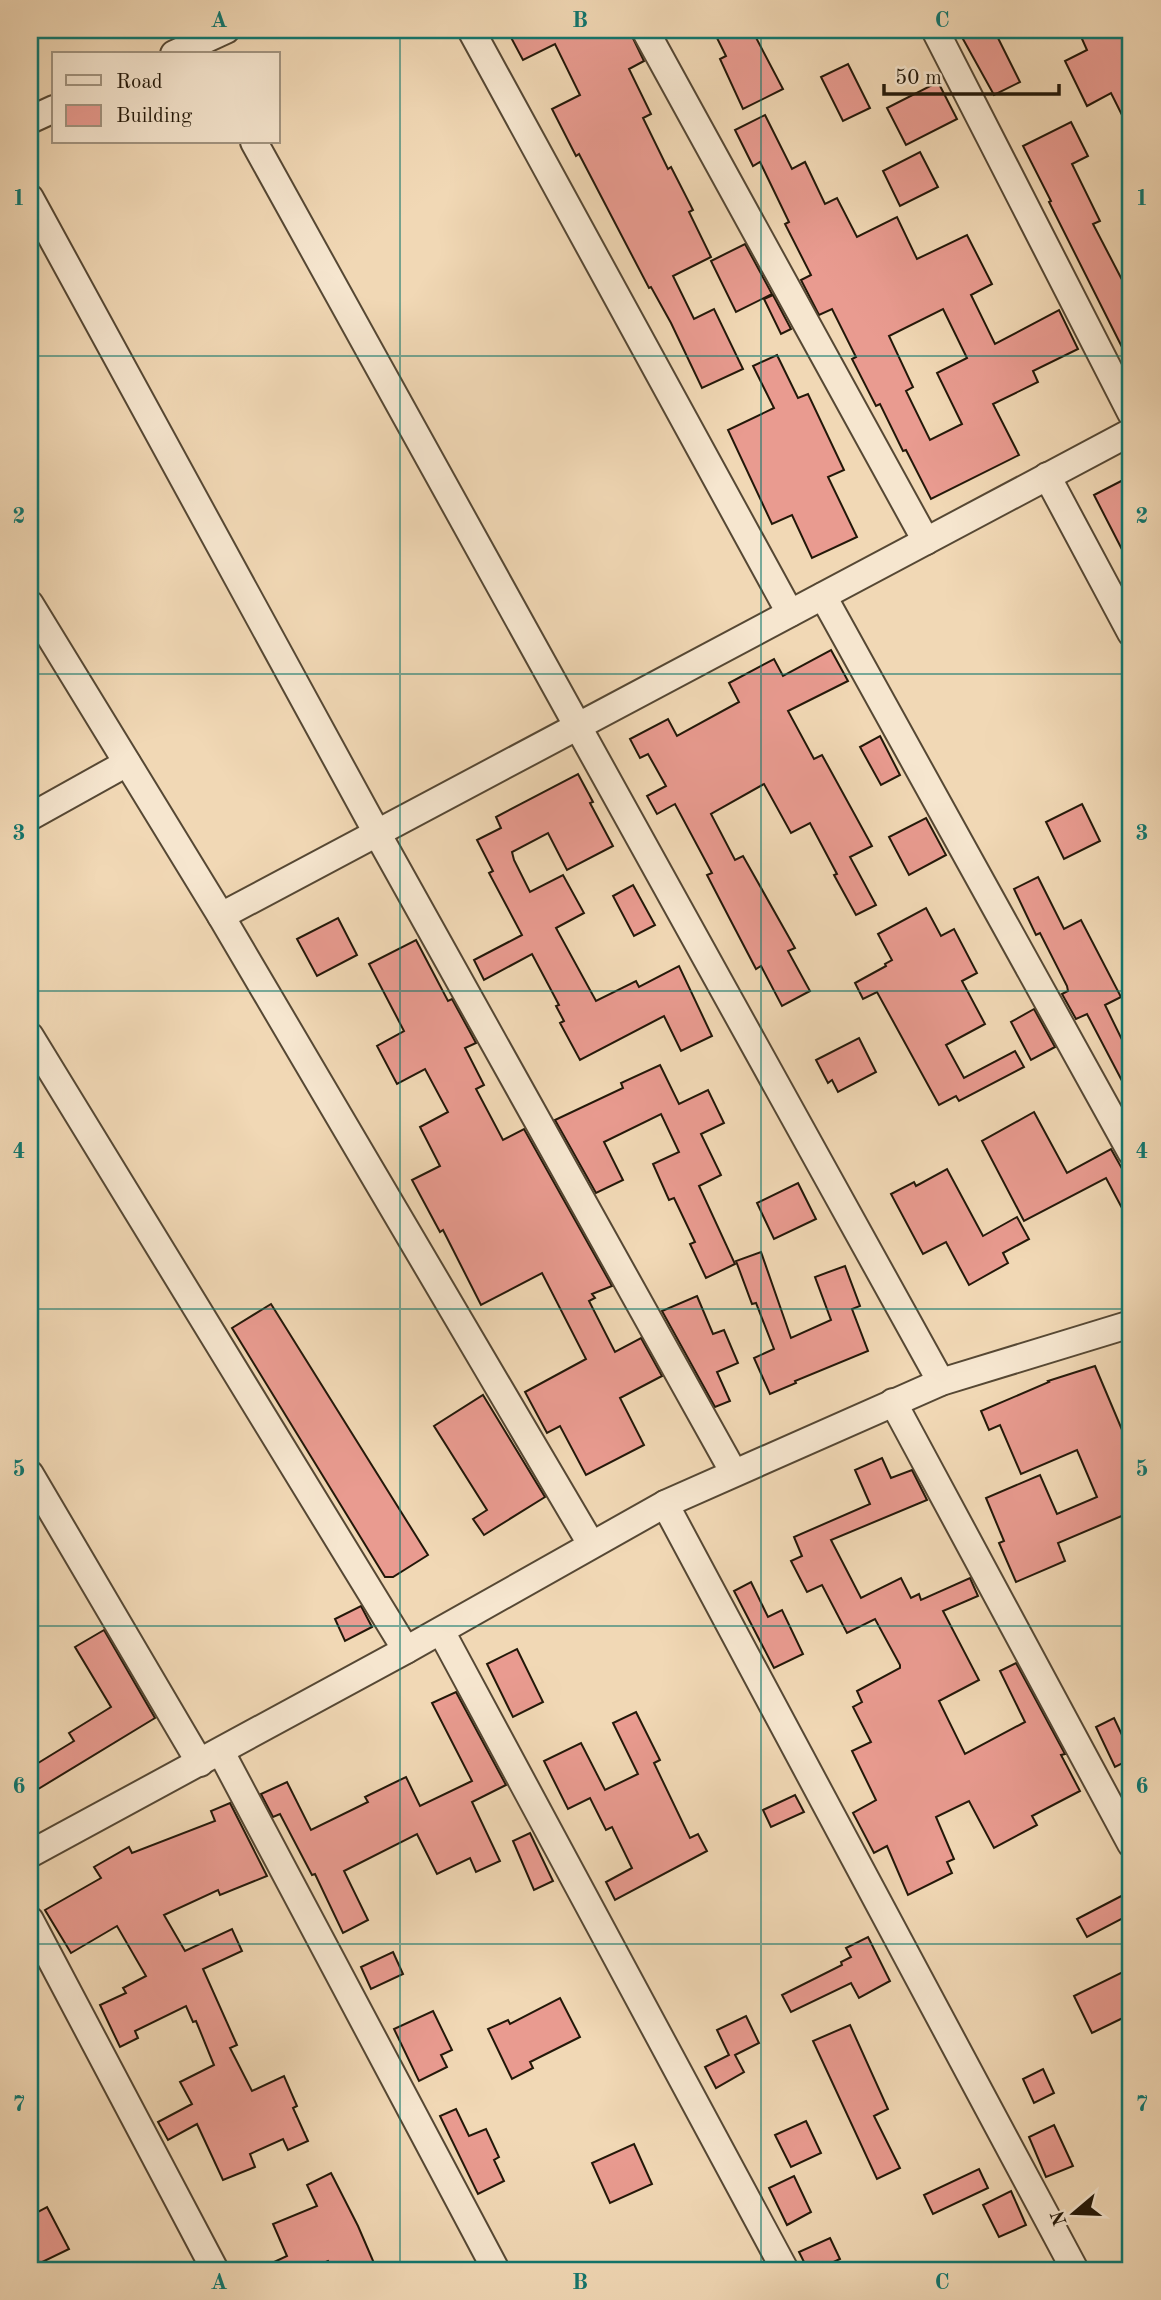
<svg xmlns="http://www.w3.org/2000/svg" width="1161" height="2300" font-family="'Old Standard TT',serif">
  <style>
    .building { fill: #e99b90; stroke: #231809; stroke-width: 2; fill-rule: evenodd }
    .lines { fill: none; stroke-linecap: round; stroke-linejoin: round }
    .minor-casing { stroke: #564834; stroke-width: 30 }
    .minor { stroke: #f6e6cf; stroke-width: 26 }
    .grid { fill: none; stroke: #0f766e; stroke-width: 2; stroke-opacity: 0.55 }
    .neatline { fill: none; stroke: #0f766e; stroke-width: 2.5 }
    .grid-label { font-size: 23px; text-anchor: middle; font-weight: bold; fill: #0f766e }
  </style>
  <rect width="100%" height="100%" fill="#f1d8b5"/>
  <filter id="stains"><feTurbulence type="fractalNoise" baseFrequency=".00286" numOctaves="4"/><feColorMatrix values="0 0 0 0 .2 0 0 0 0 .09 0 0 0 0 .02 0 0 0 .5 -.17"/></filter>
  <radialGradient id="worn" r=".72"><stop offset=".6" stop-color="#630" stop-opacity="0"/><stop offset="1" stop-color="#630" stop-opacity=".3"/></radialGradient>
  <g class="building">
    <polygon points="507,30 629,30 644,61 629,69 651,114 643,118 668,169 671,167 693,210 689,212 711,257 673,276 694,319 714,309 743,369 702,388 671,323 651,287 649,288 579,154 576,156 552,109 580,95 555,44 523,60"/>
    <polygon points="713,30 752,30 783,89 743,109 720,59 726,56"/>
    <polygon points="958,30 994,30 1020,82 994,95"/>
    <polygon points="1078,30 1131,30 1131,133 1111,93 1087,106 1065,61 1087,50"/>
    <polygon points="848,64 870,108 843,121 821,77"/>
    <polygon points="938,82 957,119 906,145 887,108"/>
    <path d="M 765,115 L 792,169 L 805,162 L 825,204 L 837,198 L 857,237 L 897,217 L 917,259 L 967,235 L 992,284 L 971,295 L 995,344 L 1059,310 L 1078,349 L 1033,371 L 1038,382 L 993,404 L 1019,455 L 931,499 L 906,450 L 903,451 L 880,404 L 876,406 L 852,359 L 856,357 L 832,309 L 819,315 L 801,280 L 811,275 L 785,224 L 789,222 L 760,162 L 753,166 L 735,130 ZM 943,309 L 967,358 L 937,373 L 962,424 L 930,440 L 906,391 L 913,387 L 889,336 Z"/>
    <polygon points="1071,122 1088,156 1072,164 1100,221 1093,224 1131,297 1131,365 1049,202 1051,201 1023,146"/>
    <polygon points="920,152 938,187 900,206 883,171"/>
    <polygon points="745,244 772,294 736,312 711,261"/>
    <polygon points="773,295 791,329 781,334 764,299"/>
    <polygon points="777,355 798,398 808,394 844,470 828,477 857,537 812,558 792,515 772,524 728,430 774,408 753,366"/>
    <polygon points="1131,476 1131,567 1094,495"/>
    <polygon points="831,650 848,681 788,711 814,759 822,755 872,846 850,857 876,905 856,915 834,875 837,874 810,823 791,833 764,784 711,814 735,860 743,856 795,948 788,951 810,991 782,1006 761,966 756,969 733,925 707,875 712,873 675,804 657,814 647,796 666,786 648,754 640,758 630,739 668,719 677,736 739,702 729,683 774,659 783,676"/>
    <polygon points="880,736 900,775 881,785 860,747"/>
    <polygon points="578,774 593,802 590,803 613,846 567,870 548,833 512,852 514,860 530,892 563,875 584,913 556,928 596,1001 636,981 639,987 679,966 712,1036 681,1051 664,1016 580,1060 560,1023 564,1021 556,1006 559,1005 532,954 484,980 474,960 522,935 489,873 493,871 477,840 501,828 496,817"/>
    <polygon points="1082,804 1100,841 1064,859 1046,822"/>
    <polygon points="926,818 946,855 909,875 889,837"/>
    <polygon points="1038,877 1064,929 1081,920 1121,997 1105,1005 1131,1058 1131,1098 1087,1014 1076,1019 1062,994 1068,991 1067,986 1040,933 1036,935 1014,889"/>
    <polygon points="633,885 655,925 634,936 613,896"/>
    <polygon points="926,908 941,936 954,929 977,973 962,981 985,1024 946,1045 964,1078 1015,1051 1024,1067 959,1101 956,1096 939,1105 877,992 863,999 855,983 886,966 885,964 892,960 878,934"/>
    <polygon points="338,918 357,955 317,976 297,939"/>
    <polygon points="416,940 448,1001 452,999 476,1043 465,1048 484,1085 476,1089 503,1140 524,1129 612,1286 592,1294 595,1298 589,1301 615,1352 641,1338 662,1376 620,1398 644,1445 586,1475 560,1426 547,1433 525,1392 586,1359 542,1273 481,1305 443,1230 440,1232 412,1180 440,1166 420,1127 448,1112 425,1069 397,1084 377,1046 404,1031 369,964"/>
    <polygon points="1034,1009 1055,1047 1031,1060 1011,1022"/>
    <polygon points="859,1038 876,1072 838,1092 832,1080 828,1083 816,1060"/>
    <polygon points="660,1065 679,1104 708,1090 724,1123 701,1134 721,1175 699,1186 735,1264 706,1278 690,1244 695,1242 674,1198 669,1200 653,1164 679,1152 661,1114 604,1142 623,1180 596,1193 555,1120 623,1088 621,1083"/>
    <polygon points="1034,1112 1067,1173 1111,1149 1125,1174 1131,1171 1131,1225 1106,1178 1024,1221 982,1141"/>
    <polygon points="947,1169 983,1236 1017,1217 1029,1239 1003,1253 1008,1263 969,1285 946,1242 923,1254 891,1194 914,1182 916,1186"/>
    <polygon points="798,1183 816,1219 774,1239 757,1203"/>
    <polygon points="761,1252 791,1338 831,1320 815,1277 845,1266 860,1306 852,1309 868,1351 795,1381 796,1383 770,1394 754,1358 774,1349 756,1303 752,1304 736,1261"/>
    <polygon points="697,1296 713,1334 724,1330 738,1363 717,1372 730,1401 715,1407 662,1311"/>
    <polygon points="271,1304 428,1555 393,1577 385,1577 232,1328"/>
    <polygon points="1095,1366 1131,1451 1131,1512 1058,1543 1065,1561 1016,1582 999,1543 1004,1541 986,1498 1040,1475 1057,1514 1097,1497 1077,1450 1021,1474 1000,1425 989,1430 981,1411 1049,1382 1048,1381"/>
    <polygon points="483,1395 545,1497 484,1535 473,1519 487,1510 434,1426"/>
    <polygon points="882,1458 891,1478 912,1470 927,1500 831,1540 861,1598 901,1578 911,1598 919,1594 921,1600 970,1578 978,1596 943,1611 979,1680 939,1701 965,1754 1025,1722 1000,1671 1016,1663 1065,1754 1061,1755 1080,1791 1032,1816 1037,1825 994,1848 969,1801 936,1817 954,1859 947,1862 952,1873 908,1895 887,1846 874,1853 853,1813 876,1800 852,1751 871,1742 853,1707 862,1702 857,1691 900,1668 900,1665 875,1619 847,1633 822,1585 807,1592 791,1561 802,1556 794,1537 870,1504 855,1470"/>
    <polygon points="751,1582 768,1617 782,1610 803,1654 774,1668 734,1591"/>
    <polygon points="361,1606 372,1627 345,1641 335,1619"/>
    <polygon points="104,1630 155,1718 30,1794 30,1768 74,1741 69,1733 111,1707 75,1647"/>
    <polygon points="517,1649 543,1702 513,1717 487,1664"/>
    <polygon points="456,1692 506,1785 472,1802 500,1861 476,1872 470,1858 437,1874 417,1834 344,1871 368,1920 343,1933 315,1874 312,1875 280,1814 273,1817 261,1794 287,1782 311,1830 368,1802 365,1797 406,1777 420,1806 472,1781 432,1703"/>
    <polygon points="636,1712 660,1760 654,1763 690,1838 698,1834 707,1851 615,1900 606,1882 632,1868 612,1827 606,1830 590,1798 568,1809 544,1761 581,1743 605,1790 638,1774 613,1723"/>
    <polygon points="1114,1718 1131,1754 1131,1759 1115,1767 1096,1727"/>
    <polygon points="795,1795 804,1812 771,1827 763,1810"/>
    <polygon points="230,1803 267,1876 220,1895 218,1890 164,1915 185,1951 232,1929 242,1951 203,1969 237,2045 230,2048 252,2091 284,2076 297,2106 293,2108 308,2141 288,2150 283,2139 250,2154 255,2167 223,2180 197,2124 168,2140 158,2122 192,2104 180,2082 214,2065 196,2021 193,2022 186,2006 135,2031 138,2038 120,2047 100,2005 126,1993 123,1988 146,1976 117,1926 71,1953 45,1910 101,1878 94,1867 129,1847 132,1853 215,1821 211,1811"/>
    <polygon points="530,1833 553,1881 534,1890 513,1841"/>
    <polygon points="1131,1891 1131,1914 1087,1937 1077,1919"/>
    <polygon points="868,1937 890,1981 859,1998 851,1983 791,2012 782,1995 842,1965 841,1962 851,1957 846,1948"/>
    <polygon points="393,1952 403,1974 371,1989 361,1967"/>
    <polygon points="1131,1968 1131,2014 1092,2033 1074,1996"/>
    <polygon points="560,1998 580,2037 530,2062 533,2068 512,2079 488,2029 508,2020 510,2024"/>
    <polygon points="433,2011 452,2050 441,2055 447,2067 419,2081 394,2029"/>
    <polygon points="746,2016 759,2043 735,2055 744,2072 716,2088 705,2067 729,2055 717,2030"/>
    <polygon points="850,2025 888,2109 874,2116 900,2168 877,2179 813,2041"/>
    <polygon points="1043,2069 1054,2093 1034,2103 1023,2079"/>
    <polygon points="456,2109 469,2136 486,2129 499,2157 494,2160 504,2181 478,2194 440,2116"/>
    <polygon points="806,2121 821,2153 791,2167 775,2135"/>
    <polygon points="1054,2125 1073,2166 1046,2177 1029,2137"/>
    <polygon points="634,2144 652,2184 610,2203 592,2163"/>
    <polygon points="979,2169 988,2188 933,2214 924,2195"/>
    <polygon points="331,2173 358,2226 377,2270 333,2270 328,2261 307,2270 257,2270 287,2256 273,2224 317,2206 307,2185"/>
    <polygon points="794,2176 811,2212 787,2225 769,2188"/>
    <polygon points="1011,2191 1026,2225 999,2237 983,2205"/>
    <polygon points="47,2207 69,2249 30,2268 30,2216"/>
    <polygon points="830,2238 840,2259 816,2270 808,2270 799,2252"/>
  </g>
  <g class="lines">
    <g class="minor-casing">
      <g id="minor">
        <polyline points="471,30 790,613"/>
        <polyline points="645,30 926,541"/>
        <polyline points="935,30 1131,413"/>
        <polyline points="174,54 226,30"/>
        <polyline points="30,120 54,109"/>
        <polyline points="254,142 941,1382"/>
        <polyline points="30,198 377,833 734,1473"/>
        <polyline points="1047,476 1131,633"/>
        <polyline points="823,596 1131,1152"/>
        <polyline points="30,604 221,916 591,1544"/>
        <polyline points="30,817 127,763"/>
        <polyline points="221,916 1131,432"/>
        <polyline points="30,1036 406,1650"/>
        <polyline points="893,1402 1131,1844"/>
        <polyline points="30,1474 200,1763"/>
        <polyline points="665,1504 1075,2270"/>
        <polyline points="441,1631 785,2270"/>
        <polyline points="221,1752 496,2270"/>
        <polyline points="30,1854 406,1650 665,1504 941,1382 1131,1324"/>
        <polyline points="30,1920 215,2270"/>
      </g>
    </g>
    <use href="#minor" class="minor"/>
  </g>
  <path class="grid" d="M 400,30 L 400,2270M 761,30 L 761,2270M 30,356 L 1131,356M 30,674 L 1131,674M 30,991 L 1131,991M 30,1309 L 1131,1309M 30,1626 L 1131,1626M 30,1944 L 1131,1944"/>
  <rect width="1161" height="2300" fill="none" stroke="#f1d8b5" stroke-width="77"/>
  <rect x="52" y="52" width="228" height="91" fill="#f6e6cf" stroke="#a29480" stroke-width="2"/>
  <rect x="66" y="75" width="35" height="10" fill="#f6e6cf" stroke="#a29480" stroke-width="2"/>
  <text x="116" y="88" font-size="21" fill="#231809">Road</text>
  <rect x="66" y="105" width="35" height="21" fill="#e99b90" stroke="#a29480" stroke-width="2"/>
  <text x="116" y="122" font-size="21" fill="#231809">Building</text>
  <g transform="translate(1074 2213) rotate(251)" stroke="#f6e6cf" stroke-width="5" paint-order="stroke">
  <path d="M0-5L12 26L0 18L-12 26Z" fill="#231809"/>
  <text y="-10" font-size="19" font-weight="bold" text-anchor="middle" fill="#231809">N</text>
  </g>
  <path d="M884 84v10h175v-10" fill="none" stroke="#231809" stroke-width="3.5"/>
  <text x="895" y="84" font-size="21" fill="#231809" stroke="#f6e6cf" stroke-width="5" paint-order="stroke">50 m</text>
  <rect x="38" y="38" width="1084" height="2224" class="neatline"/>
  <g class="grid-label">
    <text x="219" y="27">A</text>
    <text x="580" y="27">B</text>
    <text x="942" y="27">C</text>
    <text x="19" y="205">1</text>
    <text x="1142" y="205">1</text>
    <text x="19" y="523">2</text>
    <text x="1142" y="523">2</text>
    <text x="19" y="840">3</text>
    <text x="1142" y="840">3</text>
    <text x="19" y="1158">4</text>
    <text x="1142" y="1158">4</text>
    <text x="19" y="1476">5</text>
    <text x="1142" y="1476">5</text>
    <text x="19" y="1793">6</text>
    <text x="1142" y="1793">6</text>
    <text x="19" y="2111">7</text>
    <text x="1142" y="2111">7</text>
    <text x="219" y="2289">A</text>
    <text x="580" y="2289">B</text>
    <text x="942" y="2289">C</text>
  </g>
  <rect width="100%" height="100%" filter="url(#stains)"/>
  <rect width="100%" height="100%" fill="url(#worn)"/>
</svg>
